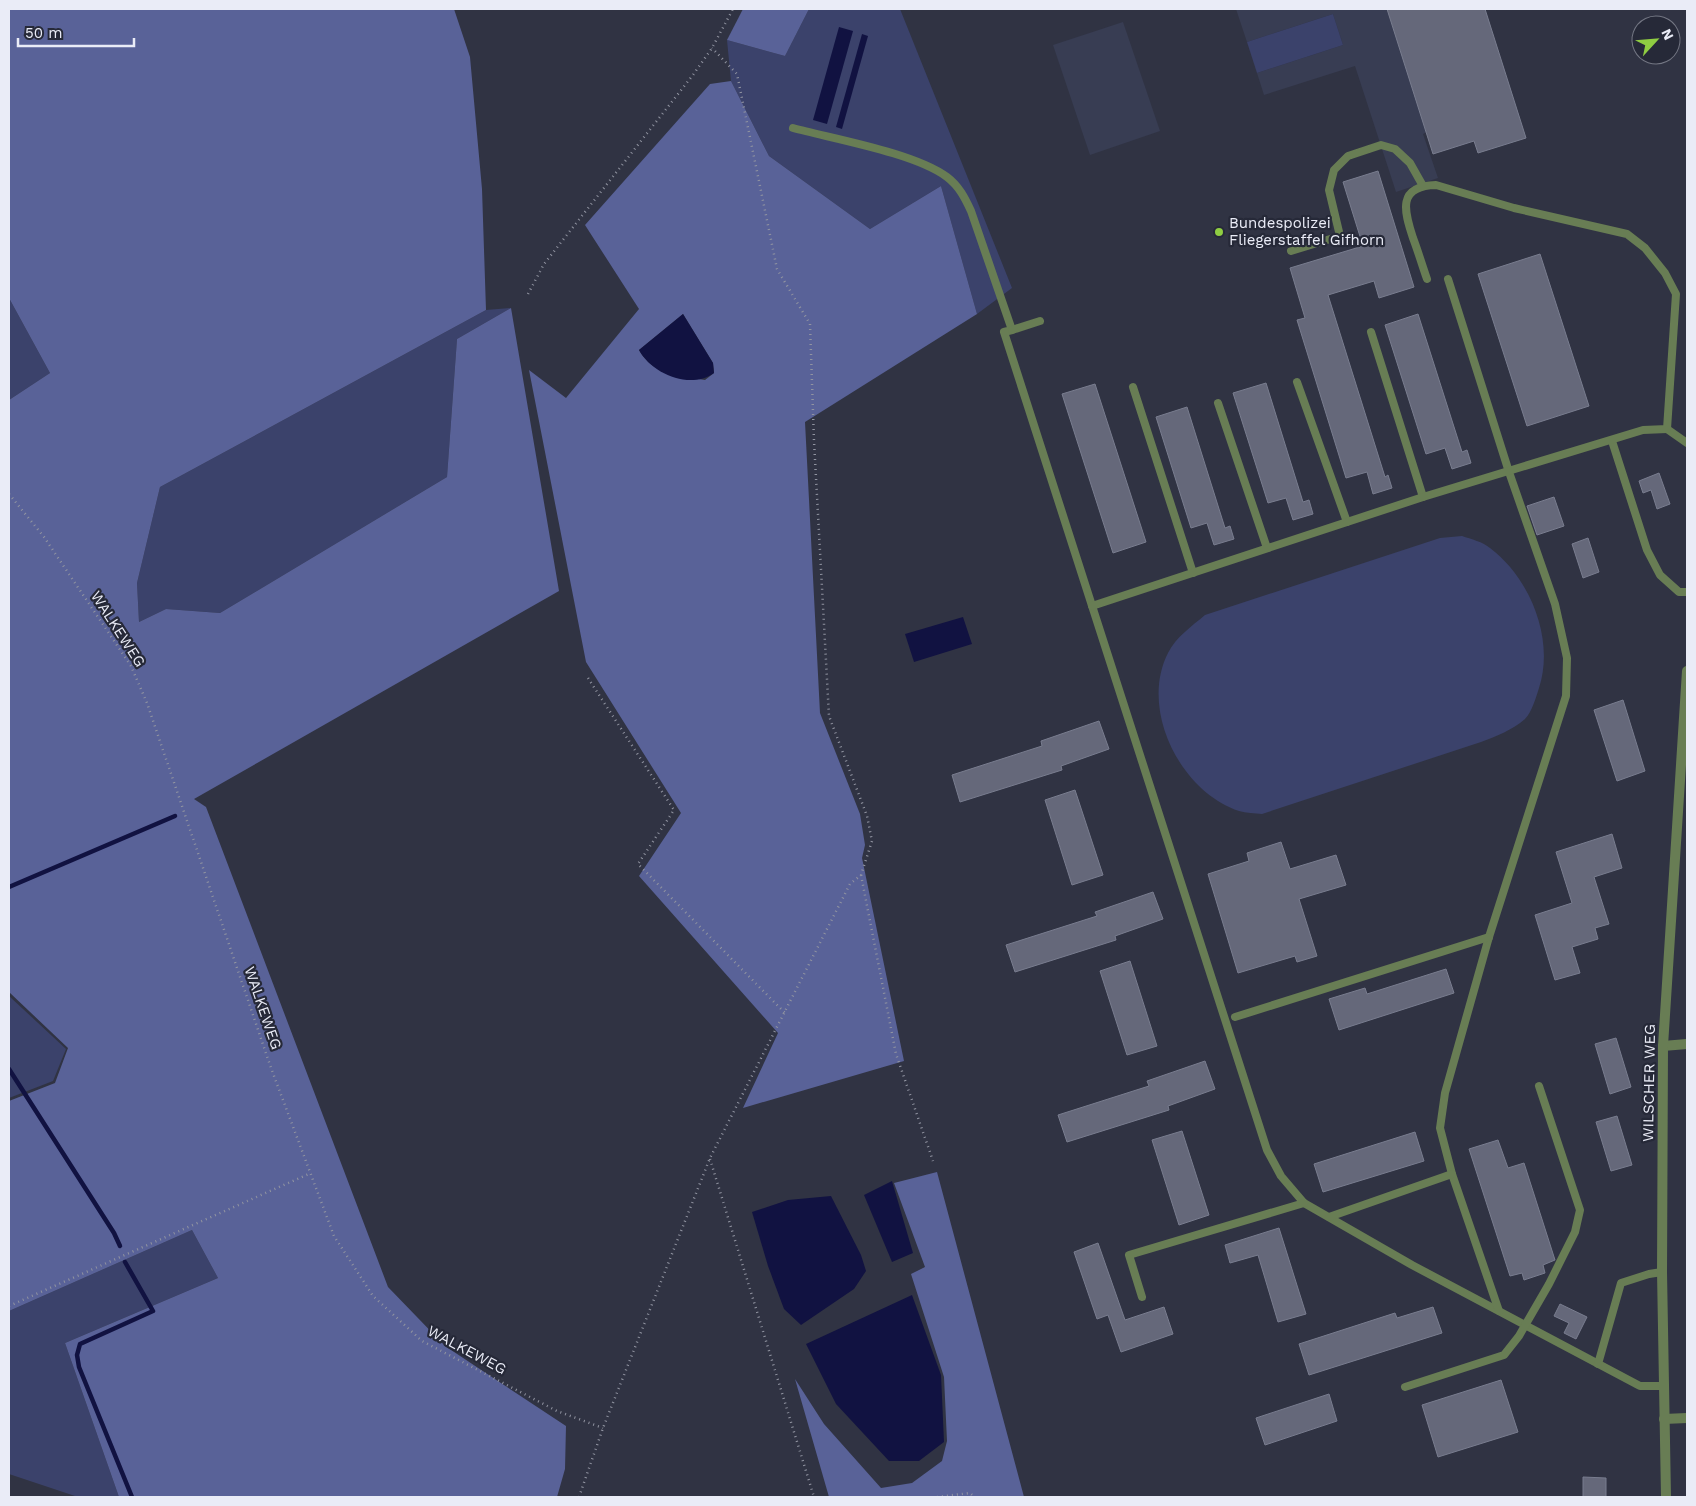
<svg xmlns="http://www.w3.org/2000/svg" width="1696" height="1506" font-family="'Work Sans',sans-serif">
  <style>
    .built { fill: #383d53 }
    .green { fill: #3b426b }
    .forest { fill: #596298; fill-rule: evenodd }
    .water { fill: #111241 }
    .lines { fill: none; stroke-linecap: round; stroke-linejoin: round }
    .stream { stroke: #111241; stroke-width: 4.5 }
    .building { fill: #65687a; stroke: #797d8f }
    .path { stroke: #9194a1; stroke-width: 2.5; stroke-dasharray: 1 4; stroke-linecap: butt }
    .service { stroke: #687d54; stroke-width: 8 }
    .minor { stroke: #687d54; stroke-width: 10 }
    .tertiary { stroke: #687d54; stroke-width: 10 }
    .poi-dot { fill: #8fcd42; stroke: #262938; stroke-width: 2 }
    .labels { text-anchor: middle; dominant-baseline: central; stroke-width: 4.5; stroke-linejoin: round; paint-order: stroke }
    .poi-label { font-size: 15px; fill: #eaecf7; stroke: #262938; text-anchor: start }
    .street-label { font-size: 15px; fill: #eaecf7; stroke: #262938 }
  </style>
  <rect width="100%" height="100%" fill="#303343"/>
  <g class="built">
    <polygon points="1236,9 1387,9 1427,132 1423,134 1438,178 1396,192 1355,66 1264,95 1257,73 1343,45 1333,14 1247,42"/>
    <polygon points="1123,22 1160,131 1090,155 1053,45"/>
  </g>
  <g class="green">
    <polygon points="809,9 900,9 1012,288 977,314 941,186 870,229 769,156 731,81 727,40 785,56"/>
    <polygon points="1333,14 1343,45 1257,73 1247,42"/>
    <polygon points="9,298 50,373 9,400"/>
    <polygon points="511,308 457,339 447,477 220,613 166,609 139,622 137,583 160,487 486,310"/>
    <path d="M 1462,536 C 1471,539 1483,542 1490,548 C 1530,578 1555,639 1539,688 C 1536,697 1532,712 1525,719 C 1512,730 1497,736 1481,742 L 1262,814 C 1255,813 1246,813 1239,811 C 1181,792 1139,710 1168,653 C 1176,637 1192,626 1205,615 L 1440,538 Z"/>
    <polygon points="9,996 66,1049 53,1081 9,1098"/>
    <polygon points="192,1230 218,1278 65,1343 119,1497 78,1497 9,1474 9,1311"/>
  </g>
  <g class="forest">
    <polygon points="9,9 454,9 470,57 482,189 486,310 160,487 137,583 139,622 166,609 220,613 447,477 457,339 511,308 559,591 194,799 206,807 388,1287 445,1346 566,1426 565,1469 557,1497 119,1497 65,1343 218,1278 192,1230 9,1311 9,1101 55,1083 68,1048 9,992 9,400 50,373 9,298"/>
    <polygon points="743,9 809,9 785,56 727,40"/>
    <path d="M 731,81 L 769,156 L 870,229 L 941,186 L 977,314 L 805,422 L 820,713 L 860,814 L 865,845 L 862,858 L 904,1061 L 743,1108 L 778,1033 L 639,876 L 681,813 L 586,662 L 529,370 L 566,398 L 639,309 L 585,225 L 710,84 ZM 683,314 L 713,363 L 714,373 L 705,380 C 679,376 653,375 639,350 Z"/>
    <polygon points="937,1172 1024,1497 829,1497 795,1379 824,1424 881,1488 912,1483 942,1461 947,1441 944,1377 911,1274 925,1267 894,1183"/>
  </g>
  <g class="water">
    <polygon points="839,27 853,31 827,124 813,120"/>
    <polygon points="862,34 868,36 842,129 836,127"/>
    <path d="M 683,314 L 713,363 L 714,373 C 690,390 652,374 639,350 Z"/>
    <polygon points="963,617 972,644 914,662 905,634"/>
    <polygon points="892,1181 913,1253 892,1262 864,1195"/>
    <polygon points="831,1196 861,1255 866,1271 854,1289 801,1325 784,1309 768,1266 752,1212 788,1200"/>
    <polygon points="912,1295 941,1375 944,1442 919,1461 889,1461 836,1404 806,1344"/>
  </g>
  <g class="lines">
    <g class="stream">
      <polyline points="9,887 175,816"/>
      <polyline points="9,1069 114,1233 120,1246"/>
      <polyline points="125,1262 153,1311 80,1344 77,1355 79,1367 132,1497"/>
    </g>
  </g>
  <g class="building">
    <polygon points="1387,9 1485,9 1526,138 1478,153 1474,141 1433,154"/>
    <polygon points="1378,171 1414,287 1379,298 1374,281 1328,295 1385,477 1388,475 1392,488 1373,494 1367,472 1346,478 1297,320 1305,318 1290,268 1363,246 1343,182"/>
    <polygon points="1540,254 1589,406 1527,426 1478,274"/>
    <polygon points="1418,314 1462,452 1467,450 1471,463 1452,469 1445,448 1426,454 1385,325"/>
    <polygon points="1266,383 1303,502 1309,500 1313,514 1293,520 1286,498 1268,503 1233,393"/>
    <polygon points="1095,384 1146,542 1113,553 1062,394"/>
    <polygon points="1187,407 1225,528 1230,526 1234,539 1214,545 1207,523 1191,528 1156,417"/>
    <polygon points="1659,473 1670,504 1657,509 1651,490 1643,493 1639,481"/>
    <polygon points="1554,497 1564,526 1537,535 1527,506"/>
    <polygon points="1588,538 1599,572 1583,578 1572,544"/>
    <polygon points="1623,700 1645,771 1617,781 1594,710"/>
    <polygon points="1099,721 1109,749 1061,766 1062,770 960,802 952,775 1042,746 1041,741"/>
    <polygon points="1075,790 1103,875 1072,885 1045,800"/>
    <polygon points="1612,834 1622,868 1594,877 1609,924 1595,928 1598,939 1572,947 1580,973 1555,980 1535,915 1572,903 1556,852"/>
    <polygon points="1281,842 1290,869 1336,855 1346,885 1299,899 1317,956 1297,962 1295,956 1238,973 1208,874 1249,861 1247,853"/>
    <polygon points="1153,892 1163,919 1115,936 1116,940 1015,972 1006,945 1097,916 1095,912"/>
    <polygon points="1130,961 1157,1046 1127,1055 1100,971"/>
    <polygon points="1446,969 1454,993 1339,1030 1329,999 1365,988 1367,994"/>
    <polygon points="1616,1038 1631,1087 1610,1094 1595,1044"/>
    <polygon points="1205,1061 1215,1089 1168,1106 1169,1110 1067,1142 1058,1115 1149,1086 1147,1081"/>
    <polygon points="1617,1116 1632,1165 1611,1171 1596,1122"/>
    <polygon points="1182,1131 1209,1215 1179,1225 1152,1140"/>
    <polygon points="1415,1132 1424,1161 1323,1192 1314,1164"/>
    <polygon points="1498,1140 1508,1168 1524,1163 1555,1260 1543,1265 1545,1273 1524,1280 1522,1273 1510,1276 1469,1149"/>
    <polygon points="1279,1228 1306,1314 1278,1322 1258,1255 1230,1263 1225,1245"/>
    <polygon points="1098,1243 1125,1320 1164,1307 1173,1334 1121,1352 1108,1315 1097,1319 1074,1252"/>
    <polygon points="1560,1304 1587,1317 1576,1339 1564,1333 1569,1323 1554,1316"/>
    <polygon points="1433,1307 1442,1333 1309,1375 1299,1344 1395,1313 1397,1318"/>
    <polygon points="1501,1380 1518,1432 1438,1457 1422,1405"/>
    <polygon points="1329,1394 1337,1421 1265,1445 1256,1418"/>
    <polygon points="1583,1477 1606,1478 1606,1497 1583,1497"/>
  </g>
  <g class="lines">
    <g class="path">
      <polyline points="528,294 544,264 693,75 712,48 733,9"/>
      <polyline points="9,494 44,537 131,666 147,703 271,1068 334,1236 373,1296 422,1341 557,1411 603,1428"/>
      <polyline points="588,678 674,810 638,864 785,1013"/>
      <polyline points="861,875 896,1054 933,1161"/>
      <polyline points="710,1159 814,1497"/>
      <polyline points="9,1306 311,1173"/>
      <polyline points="579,1497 603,1428 710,1158 850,884 861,875 872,841 867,816 829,716 814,441 810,324 777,269 737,74 712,48"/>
      <polyline points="937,1497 970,1493 974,1497"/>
    </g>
    <g class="service">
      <path d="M 793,128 C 834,139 915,153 947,177 C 959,186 965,198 971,211 L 1012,330 L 1004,332 L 1267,1150 L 1281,1176 L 1304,1203 L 1412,1265 L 1640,1386 L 1663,1386"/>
      <polyline points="1291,251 1340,236 1329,190 1334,170 1348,156 1381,145 1395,149 1410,163 1423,186"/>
      <polyline points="1448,279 1509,472 1555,604 1567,658 1566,696 1489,937 1445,1093 1440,1128 1452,1174 1499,1311"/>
      <polyline points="1012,330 1040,321"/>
      <polyline points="1371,332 1423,497"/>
      <polyline points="1297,382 1347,522"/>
      <polyline points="1133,387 1193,573"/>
      <polyline points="1218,403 1267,548"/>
      <polyline points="1667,429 1687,443"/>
      <polyline points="1612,441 1647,550 1660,575 1679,592 1687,592"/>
      <path d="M 1092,606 L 1423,497 L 1643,430 L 1667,429 L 1676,294 L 1665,273 L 1645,248 L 1627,234 L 1514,208 L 1436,185 C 1397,186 1404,211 1413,238 C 1418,251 1422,265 1427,279"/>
      <polyline points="1235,1017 1489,937"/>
      <polyline points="1329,1217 1452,1174"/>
      <polyline points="1142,1297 1129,1255 1304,1203"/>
      <polyline points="1598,1364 1621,1283 1649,1274 1662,1272"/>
      <polyline points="1405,1387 1504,1355 1519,1336 1549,1284 1575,1232 1580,1210 1539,1086"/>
    </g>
    <g class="minor">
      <polyline points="1663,1046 1687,1044"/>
      <polyline points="1664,1419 1687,1418"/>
    </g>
    <polyline class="tertiary" points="1666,1497 1662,1272 1663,1046 1687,671"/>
  </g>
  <circle class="poi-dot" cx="1219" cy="232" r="5"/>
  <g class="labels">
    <g class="poi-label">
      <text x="1229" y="223">Bundespolizei<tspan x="1229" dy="17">Fliegerstaffel Gifhorn</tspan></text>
    </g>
    <g class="street-label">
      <text transform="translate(118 629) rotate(57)">WALKEWEG</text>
      <text transform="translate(263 1008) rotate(71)">WALKEWEG</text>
      <text transform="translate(1649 1083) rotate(-89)">WILSCHER WEG</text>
      <text transform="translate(467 1350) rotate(28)">WALKEWEG</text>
    </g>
  </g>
  <rect width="1696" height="1506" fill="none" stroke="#eaecf7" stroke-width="20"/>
  <g transform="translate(1656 40) rotate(64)"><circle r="24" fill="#262938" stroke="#747784"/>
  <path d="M0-4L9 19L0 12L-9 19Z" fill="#8fcd42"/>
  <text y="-8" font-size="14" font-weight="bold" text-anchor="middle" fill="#eaecf7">N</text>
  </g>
  <path d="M18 38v8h116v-8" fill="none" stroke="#eaecf7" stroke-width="2.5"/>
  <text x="25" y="38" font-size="15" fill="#eaecf7" stroke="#262938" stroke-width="4" paint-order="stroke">50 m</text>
</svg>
